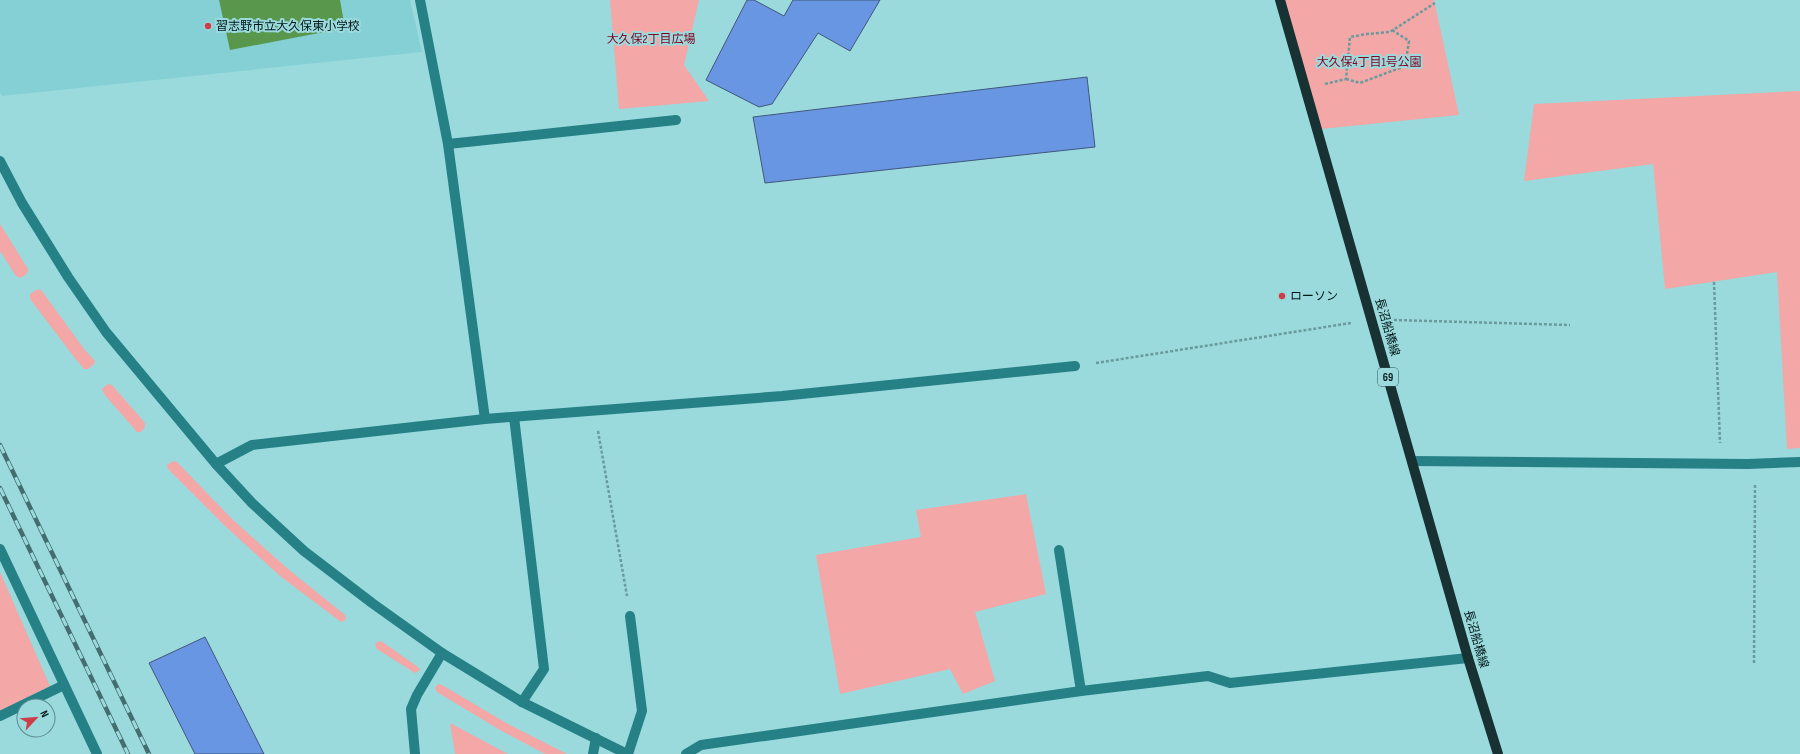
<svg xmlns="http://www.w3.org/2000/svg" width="1800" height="754" font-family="'Sofia Sans Condensed','Noto Sans JP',sans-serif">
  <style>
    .built { fill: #85d0d5 }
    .green { fill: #f3a7a6 }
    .water { fill: #59974c }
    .building { fill: #6896e3; stroke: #41567a }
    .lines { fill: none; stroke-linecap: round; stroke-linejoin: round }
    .path { stroke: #699b9d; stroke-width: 2.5; stroke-dasharray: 3 2; stroke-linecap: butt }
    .minor { stroke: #258186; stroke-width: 10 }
    .major { stroke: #183133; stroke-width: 10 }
    .rail-casing { stroke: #446d6f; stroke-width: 4.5 }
    .rail { stroke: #9adadd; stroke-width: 3; stroke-dasharray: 9; stroke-linecap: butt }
    .poi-dot { fill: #ce3e4a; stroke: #9adadd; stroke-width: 1.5 }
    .labels { text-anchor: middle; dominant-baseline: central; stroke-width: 4; stroke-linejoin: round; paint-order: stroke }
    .shield { fill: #9adadd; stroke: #2e5152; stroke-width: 1 }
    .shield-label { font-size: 11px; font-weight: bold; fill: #001617 }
    .poi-label { font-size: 12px; fill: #001617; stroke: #9adadd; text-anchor: start }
    .park-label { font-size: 12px; fill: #83001d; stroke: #9adadd }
    .street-label { font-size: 12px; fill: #001617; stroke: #9adadd }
  </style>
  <rect width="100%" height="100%" fill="#9adadd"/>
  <polygon class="built" points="0,0 410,0 422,52 2,96 0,92"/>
  <g class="green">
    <polygon points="610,0 699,0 684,65 709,101 619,109"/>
    <polygon points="1284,0 1434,0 1459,115 1321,129"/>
    <polygon points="1800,91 1800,448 1787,449 1777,272 1665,289 1653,164 1524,181 1534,104"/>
    <polygon points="0,224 28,269 27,274 20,278 16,276 0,251"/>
    <polygon points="38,289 42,291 84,349 95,361 94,364 88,369 84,369 74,357 30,299 30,294"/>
    <polygon points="108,384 112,385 145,423 145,427 141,432 137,432 104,394 102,389"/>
    <polygon points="173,461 177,462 232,519 288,569 345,615 346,618 344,621 341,622 280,576 224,525 168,469 167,465"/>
    <polygon points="1026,494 1046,594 975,612 995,681 963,694 950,669 840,694 816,555 921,537 916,510"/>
    <polygon points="0,572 50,686 0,711"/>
    <polygon points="381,641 418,667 420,670 415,673 377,649 375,645 377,642"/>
    <polygon points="438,684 442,685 508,724 567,754 545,754 500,730 437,692 435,688"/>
    <polygon points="450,723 508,754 455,754"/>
  </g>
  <polygon class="water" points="219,0 340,0 345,28 230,50"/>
  <g class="building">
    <polygon points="747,0 754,0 784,16 793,0 880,0 850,51 818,33 772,104 759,107 706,80"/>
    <polygon points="1087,77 1095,147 765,183 753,117"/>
    <polygon points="205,637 264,754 195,754 149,663"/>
  </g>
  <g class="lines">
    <g class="path">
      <polyline points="1346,79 1360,83 1405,66 1409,41 1392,30"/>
      <polyline points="1325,84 1346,79 1350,37 1367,34 1390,32 1435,3"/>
      <polyline points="1714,282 1720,443"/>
      <polyline points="1394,320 1570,325"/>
      <polyline points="1096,363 1351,323"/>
      <polyline points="598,431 627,596"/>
      <polyline points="1754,663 1755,484"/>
    </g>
    <g class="minor">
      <polyline points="420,0 448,144 485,419"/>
      <polyline points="448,144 676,120"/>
      <polyline points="0,161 22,203 68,277 106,332 216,464 252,503 304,551 372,603 442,653 522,702 627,754"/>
      <polyline points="514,417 544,669 522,702"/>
      <polyline points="1412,461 1748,464 1800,462"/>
      <polyline points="216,464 252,445 485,419 782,396 1075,366"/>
      <polyline points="0,549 97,754"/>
      <polyline points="1059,550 1081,691"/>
      <polyline points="0,716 64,685"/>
      <polyline points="415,754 411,709 417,695 442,653"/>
      <polyline points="593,754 596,738"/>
      <polyline points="628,754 642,711 630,616"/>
      <polyline points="686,754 701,745 1081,691 1208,676 1230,683 1468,658"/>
    </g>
    <polyline class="major" points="1280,0 1468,658 1498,754"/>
    <g class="rail-casing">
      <g id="rail">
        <polyline points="0,445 149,754"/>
        <polyline points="0,488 128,754"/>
      </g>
    </g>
    <use href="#rail" class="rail"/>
  </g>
  <g class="poi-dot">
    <circle cx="208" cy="26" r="4"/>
    <circle cx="1282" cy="296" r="4"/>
  </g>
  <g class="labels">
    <rect class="shield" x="1378" y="368" width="20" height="18" rx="3"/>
    <g class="shield-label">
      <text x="1388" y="377">69</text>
    </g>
    <g class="poi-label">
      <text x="216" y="26">習志野市立大久保東小学校</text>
      <text x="1290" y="296">ローソン</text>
    </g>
    <g class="park-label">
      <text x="651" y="39">大久保2丁目広場</text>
      <text x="1369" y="62">大久保4丁目1号公園</text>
    </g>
    <g class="street-label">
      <text transform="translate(1387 327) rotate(74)">長沼船橋線</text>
      <text transform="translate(1476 639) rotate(74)">長沼船橋線</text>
    </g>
  </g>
  <g transform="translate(36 718) rotate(64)"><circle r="19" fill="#9adadd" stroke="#5c8c8e"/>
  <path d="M0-3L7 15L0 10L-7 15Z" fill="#ce3e4a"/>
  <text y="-6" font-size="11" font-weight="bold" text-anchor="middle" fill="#001617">N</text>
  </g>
</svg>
